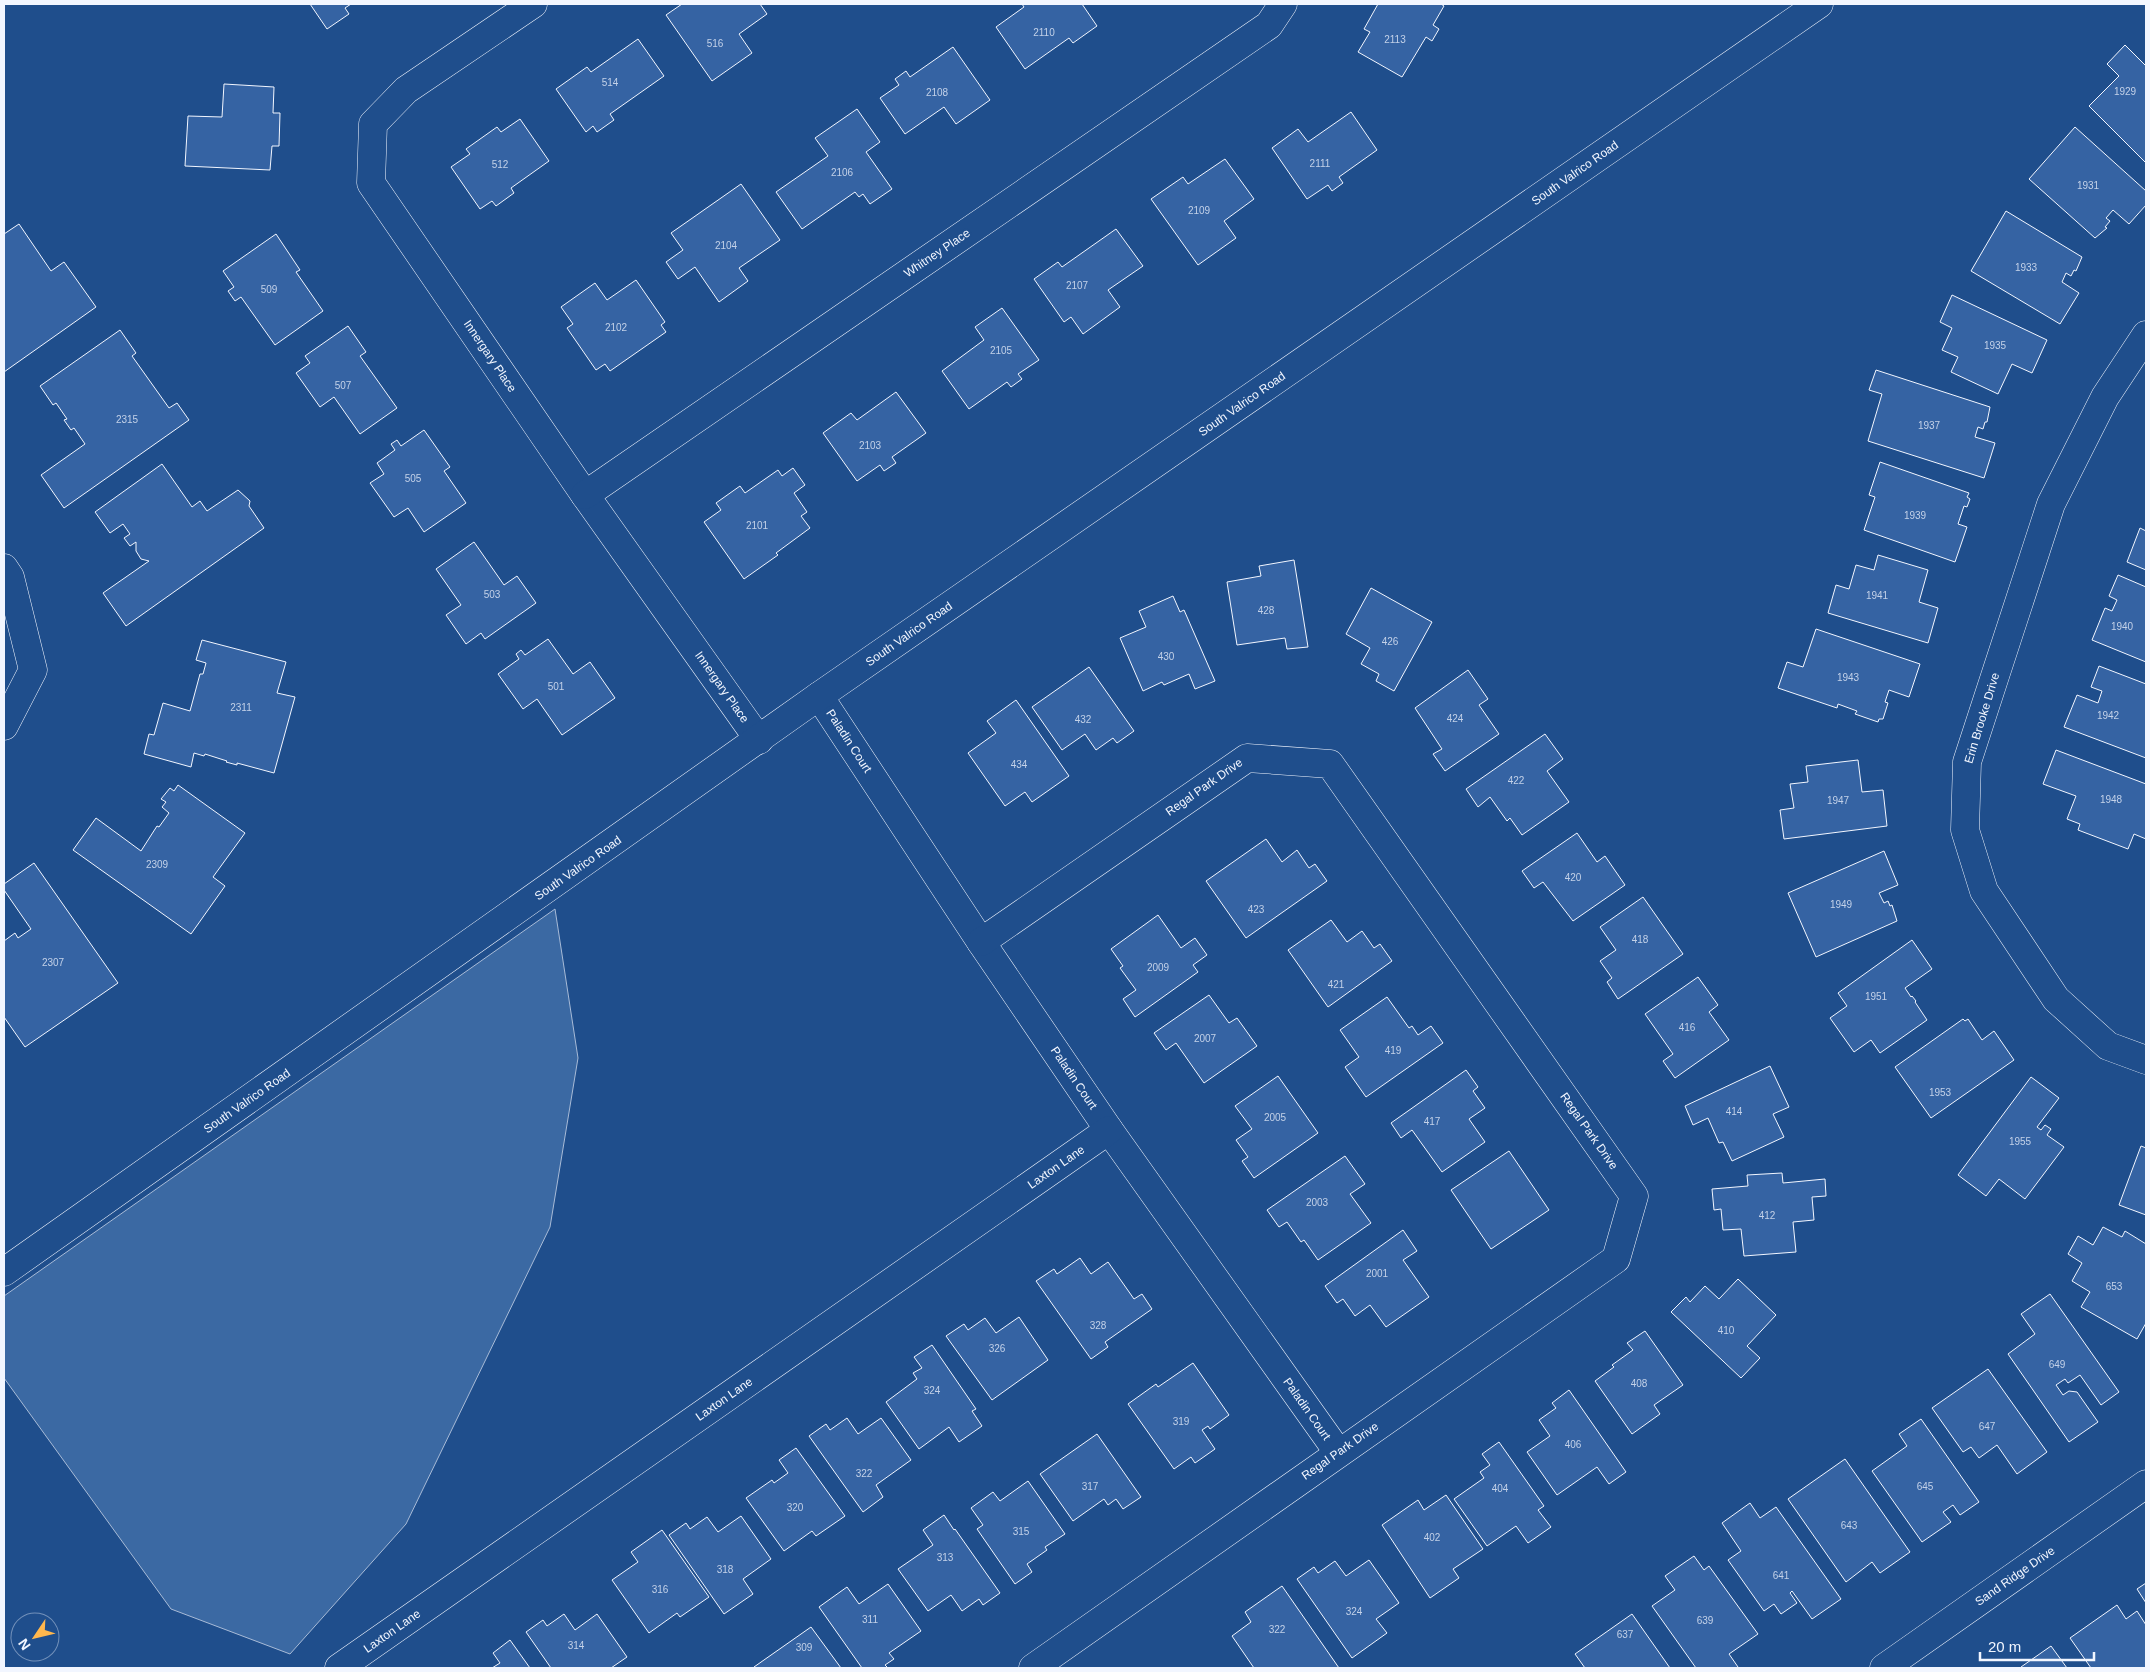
<svg xmlns="http://www.w3.org/2000/svg" width="2150" height="1672" font-family="Arial,sans-serif">
  <style>
    .water { fill: #3b69a3; stroke: #a8bbd7 }
    .building { fill: #3563a3; stroke: #f2f6ff }
    .lines { fill: none; stroke-linecap: round; stroke-linejoin: round }
    .minor-casing { stroke: #f2f6ff; stroke-width: 29 }
    .tertiary-casing { stroke: #f2f6ff; stroke-width: 29 }
    .minor { stroke: #1f4e8c; stroke-width: 28 }
    .tertiary { stroke: #1f4e8c; stroke-width: 28 }
    .labels { text-anchor: middle; dominant-baseline: central; stroke-width: 4; stroke-linejoin: round; paint-order: stroke }
    .number-label { font-size: 10px; fill: #c3d1e8 }
    .street-label { font-size: 12px; fill: #f2f6ff; stroke: #1f4e8c }
  </style>
  <rect width="100%" height="100%" fill="#1f4e8c"/>
  <polygon class="water" points="555,909 578,1058 550,1227 406,1524 290,1654 171,1609 4,1378 4,1296"/>
  <g class="building">
    <polygon points="310,4 351,4 345,8 349,14 327,29"/>
    <polygon points="682,4 760,4 767,14 739,34 752,53 712,81 666,15"/>
    <polygon points="1022,4 1082,4 1097,26 1073,43 1069,38 1025,69 996,27 1024,7"/>
    <polygon points="1378,4 1441,4 1444,6 1433,25 1439,29 1432,41 1426,37 1402,77 1358,52 1370,32 1364,29"/>
    <polygon points="638,39 664,76 610,114 614,120 597,132 593,126 586,132 556,89 587,67 591,72"/>
    <polygon points="2125,45 2146,66 2146,163 2089,106 2119,76 2107,64"/>
    <polygon points="953,47 990,100 956,124 944,107 905,134 880,98 899,85 895,79 906,71 910,77"/>
    <polygon points="224,84 274,87 273,113 280,113 279,146 272,146 270,170 185,166 188,116 222,117"/>
    <polygon points="857,109 880,142 866,152 892,189 870,204 863,194 859,197 855,192 802,229 776,192 828,156 815,138"/>
    <polygon points="1351,112 1377,150 1339,177 1343,183 1332,191 1328,185 1307,199 1272,148 1298,129 1308,142"/>
    <polygon points="520,119 549,161 511,188 514,193 496,206 492,201 480,209 451,167 470,154 466,149 497,127 501,132"/>
    <polygon points="2075,127 2146,191 2146,205 2129,224 2113,210 2106,218 2110,221 2105,227 2107,228 2095,238 2029,179"/>
    <polygon points="1225,159 1254,199 1224,221 1236,238 1198,265 1151,199 1183,177 1188,184"/>
    <polygon points="741,184 780,240 739,268 748,281 719,302 695,267 678,279 666,262 683,250 671,233"/>
    <polygon points="2006,211 2082,257 2076,271 2074,270 2071,276 2066,273 2062,282 2079,293 2060,324 1971,271"/>
    <polygon points="19,224 51,271 64,262 96,307 4,372 4,234"/>
    <polygon points="1116,229 1143,266 1108,290 1120,307 1083,334 1071,317 1064,322 1034,279 1058,262 1062,267"/>
    <polygon points="276,234 300,270 296,272 323,311 275,345 241,297 235,301 228,291 234,287 223,271"/>
    <polygon points="636,280 665,322 661,325 666,332 610,371 605,364 596,370 567,328 573,324 561,307 595,283 607,300"/>
    <polygon points="1952,295 2047,340 2032,373 2012,364 1998,394 1951,372 1958,357 1942,350 1952,328 1940,322"/>
    <polygon points="1002,308 1039,360 1018,374 1022,379 1011,387 1007,382 969,409 942,371 984,340 975,327"/>
    <polygon points="348,326 366,352 360,356 397,408 360,434 334,397 320,407 296,373 310,363 305,356"/>
    <polygon points="120,330 136,353 132,356 169,408 177,403 189,420 64,508 41,475 85,444 74,428 71,430 64,420 67,419 56,403 53,405 40,386"/>
    <polygon points="1876,370 1990,407 1987,422 1985,422 1983,429 1978,427 1975,437 1995,443 1984,478 1868,441 1882,394 1869,390"/>
    <polygon points="896,392 926,433 892,457 896,463 884,471 880,465 857,481 823,433 851,413 857,420"/>
    <polygon points="424,430 450,467 444,471 466,503 424,532 408,508 394,517 370,483 384,474 377,463 395,450 391,444 397,440 401,446"/>
    <polygon points="1880,462 1969,493 1967,497 1970,499 1967,507 1964,506 1958,524 1967,527 1955,562 1864,530 1875,497 1869,495"/>
    <polygon points="162,464 192,507 200,501 207,511 238,490 250,501 249,506 264,528 126,626 103,593 149,561 141,559 136,551 136,542 130,546 124,538 130,534 123,524 110,533 95,512"/>
    <polygon points="793,468 805,485 794,493 807,512 801,516 810,528 776,553 778,555 744,579 704,522 721,510 716,503 740,486 745,493 778,470 782,476"/>
    <polygon points="2140,528 2146,531 2146,570 2127,562"/>
    <polygon points="474,542 504,585 517,576 536,603 485,639 481,633 466,644 446,615 461,605 436,569"/>
    <polygon points="1878,555 1928,570 1919,602 1938,608 1928,643 1828,613 1836,585 1849,589 1856,565 1874,570"/>
    <polygon points="1294,560 1308,647 1287,649 1285,638 1237,645 1227,582 1261,576 1259,566"/>
    <polygon points="2118,575 2146,587 2146,662 2092,640 2105,608 2112,611 2117,600 2109,596"/>
    <polygon points="1371,588 1432,622 1394,691 1376,681 1379,674 1361,664 1370,648 1346,634"/>
    <polygon points="1173,596 1180,612 1184,610 1215,681 1195,689 1189,674 1164,685 1162,682 1143,691 1120,638 1146,627 1139,611"/>
    <polygon points="1816,629 1920,664 1909,697 1889,690 1885,702 1888,703 1883,719 1879,719 1878,722 1855,714 1857,711 1838,704 1837,708 1778,688 1787,662 1803,667"/>
    <polygon points="548,639 573,674 590,662 615,698 562,735 537,699 523,709 498,674 519,659 516,654 521,650 525,655"/>
    <polygon points="202,640 286,662 277,693 295,697 274,773 237,763 237,765 226,762 227,761 205,754 204,756 194,753 191,767 144,754 149,734 154,735 163,703 190,711 200,674 203,674 206,663 196,660"/>
    <polygon points="2099,666 2146,684 2146,758 2064,727 2077,695 2098,703 2102,691 2091,687"/>
    <polygon points="1089,667 1134,731 1117,743 1113,738 1096,750 1085,734 1062,750 1032,707"/>
    <polygon points="1468,670 1488,699 1479,705 1499,734 1445,771 1433,754 1442,749 1415,708"/>
    <polygon points="1016,700 1069,776 1032,802 1025,792 1005,806 968,753 996,733 987,721"/>
    <polygon points="1545,734 1563,759 1547,771 1569,802 1522,835 1510,818 1507,821 1490,797 1478,807 1466,789"/>
    <polygon points="2056,750 2146,784 2146,839 2134,834 2128,849 2078,830 2080,824 2067,819 2076,796 2043,784"/>
    <polygon points="1858,760 1862,792 1883,790 1887,826 1784,839 1780,810 1794,808 1790,784 1808,782 1806,766"/>
    <polygon points="178,785 245,833 213,877 225,886 191,934 73,850 96,818 141,851 157,826 159,827 169,813 162,807 166,802 161,799 170,788 174,791"/>
    <polygon points="1577,833 1597,862 1605,856 1625,885 1573,921 1543,882 1534,888 1522,871"/>
    <polygon points="1266,839 1282,862 1297,850 1309,868 1315,864 1327,881 1246,938 1206,881"/>
    <polygon points="1884,851 1898,885 1879,893 1884,903 1888,901 1890,906 1892,905 1897,921 1816,957 1788,893"/>
    <polygon points="34,863 118,983 25,1047 4,1017 4,941 15,933 18,938 31,929 4,890 4,884"/>
    <polygon points="1643,897 1683,954 1618,999 1607,982 1612,978 1600,961 1616,950 1600,927"/>
    <polygon points="1158,915 1181,948 1195,938 1207,955 1193,965 1198,972 1135,1017 1123,999 1136,990 1120,968 1123,966 1111,949"/>
    <polygon points="1331,920 1347,942 1362,931 1374,948 1380,944 1392,961 1328,1007 1288,950"/>
    <polygon points="1912,940 1932,969 1905,988 1911,997 1912,996 1916,1001 1915,1002 1927,1020 1880,1053 1871,1040 1854,1052 1830,1018 1847,1006 1838,993"/>
    <polygon points="1698,977 1718,1005 1709,1012 1729,1040 1675,1078 1663,1061 1673,1054 1645,1014"/>
    <polygon points="1209,995 1229,1023 1237,1018 1257,1046 1204,1083 1176,1043 1166,1050 1154,1033"/>
    <polygon points="1387,997 1409,1028 1412,1026 1418,1035 1431,1026 1443,1043 1366,1097 1345,1067 1359,1057 1340,1030"/>
    <polygon points="1963,1019 1965,1021 1968,1019 1982,1040 1994,1031 2014,1060 1931,1118 1895,1067"/>
    <polygon points="1770,1066 1789,1107 1773,1114 1784,1137 1732,1161 1723,1142 1719,1143 1708,1118 1693,1125 1685,1106"/>
    <polygon points="1466,1070 1478,1087 1473,1091 1485,1108 1469,1119 1485,1142 1442,1172 1412,1130 1401,1138 1391,1123"/>
    <polygon points="1278,1076 1318,1133 1254,1178 1242,1161 1248,1157 1236,1140 1252,1129 1235,1106"/>
    <polygon points="2031,1077 2059,1098 2037,1127 2041,1130 2045,1125 2051,1129 2047,1135 2064,1147 2025,1199 1999,1179 1986,1196 1958,1175"/>
    <polygon points="2141,1146 2146,1148 2146,1215 2119,1205"/>
    <polygon points="1509,1151 1549,1210 1491,1249 1451,1190"/>
    <polygon points="1345,1156 1365,1184 1350,1194 1371,1223 1318,1260 1304,1240 1301,1242 1287,1222 1279,1227 1267,1210"/>
    <polygon points="1782,1173 1783,1183 1825,1179 1826,1196 1812,1197 1814,1220 1793,1222 1796,1252 1744,1256 1741,1229 1723,1230 1721,1209 1714,1210 1712,1189 1748,1186 1747,1175"/>
    <polygon points="2103,1227 2122,1237 2125,1231 2146,1244 2146,1323 2137,1339 2081,1307 2090,1292 2072,1281 2082,1263 2068,1254 2078,1236 2093,1245"/>
    <polygon points="1403,1230 1417,1251 1403,1260 1429,1297 1386,1327 1370,1305 1355,1316 1343,1299 1337,1303 1325,1286"/>
    <polygon points="1080,1258 1091,1274 1108,1262 1134,1299 1142,1294 1152,1309 1105,1342 1108,1347 1091,1359 1036,1281 1054,1269 1057,1274"/>
    <polygon points="1738,1279 1776,1315 1747,1346 1760,1358 1741,1378 1671,1312 1686,1297 1690,1302 1705,1286 1719,1299"/>
    <polygon points="2050,1294 2119,1392 2101,1405 2080,1375 2068,1383 2065,1379 2056,1385 2063,1395 2069,1391 2077,1392 2098,1422 2069,1442 2008,1354 2035,1334 2021,1314"/>
    <polygon points="1019,1317 1048,1360 992,1400 946,1336 964,1324 968,1330 985,1318 996,1333"/>
    <polygon points="1645,1331 1683,1385 1654,1405 1660,1414 1632,1434 1595,1381 1614,1367 1612,1365 1633,1350 1627,1343"/>
    <polygon points="932,1345 976,1409 972,1411 982,1426 959,1442 949,1427 919,1449 886,1402 917,1379 913,1373 922,1368 914,1357"/>
    <polygon points="1193,1363 1229,1415 1210,1429 1208,1426 1202,1430 1215,1449 1195,1463 1191,1457 1174,1469 1128,1404 1156,1384 1158,1387"/>
    <polygon points="1988,1369 2047,1452 2017,1474 1997,1445 1979,1458 1971,1447 1963,1452 1932,1408"/>
    <polygon points="1569,1390 1626,1472 1609,1484 1597,1467 1557,1495 1527,1452 1550,1436 1539,1420 1556,1408 1552,1403"/>
    <polygon points="847,1418 858,1434 881,1418 911,1460 876,1485 883,1497 863,1512 809,1436 826,1424 830,1430"/>
    <polygon points="1921,1419 1979,1502 1960,1515 1953,1505 1943,1512 1951,1522 1922,1542 1872,1471 1907,1446 1899,1434"/>
    <polygon points="1097,1434 1141,1497 1123,1509 1116,1499 1108,1505 1104,1499 1073,1521 1040,1474"/>
    <polygon points="1499,1442 1544,1506 1538,1510 1551,1527 1528,1543 1516,1526 1487,1546 1454,1499 1484,1478 1480,1472 1490,1465 1482,1454"/>
    <polygon points="796,1448 845,1516 816,1536 812,1531 784,1551 746,1498 772,1480 774,1483 788,1473 779,1460"/>
    <polygon points="1845,1459 1910,1552 1880,1573 1872,1562 1846,1582 1788,1499"/>
    <polygon points="1028,1481 1065,1534 1045,1547 1047,1550 1027,1564 1032,1572 1015,1584 977,1529 983,1525 971,1508 993,1492 1000,1501"/>
    <polygon points="1446,1495 1483,1549 1453,1569 1459,1578 1430,1598 1382,1525 1418,1500 1424,1510"/>
    <polygon points="1750,1503 1760,1518 1776,1507 1841,1599 1812,1619 1792,1591 1790,1593 1797,1603 1781,1614 1774,1604 1764,1611 1728,1560 1741,1551 1722,1523"/>
    <polygon points="944,1515 954,1530 955,1529 1000,1593 983,1605 979,1599 962,1611 951,1595 928,1611 898,1569 933,1545 923,1530"/>
    <polygon points="741,1516 771,1559 743,1579 753,1594 724,1614 669,1535 686,1523 690,1529 707,1517 718,1532"/>
    <polygon points="662,1530 709,1597 680,1617 677,1613 649,1633 612,1580 638,1562 631,1552"/>
    <polygon points="1694,1556 1704,1570 1709,1566 1758,1634 1729,1654 1738,1667 1737,1668 1696,1668 1652,1606 1675,1590 1665,1576"/>
    <polygon points="1369,1560 1399,1603 1376,1619 1387,1633 1352,1658 1297,1579 1314,1567 1318,1573 1335,1561 1346,1576"/>
    <polygon points="2146,1583 2146,1603 2137,1589"/>
    <polygon points="888,1584 921,1631 889,1653 894,1659 885,1665 888,1668 862,1668 819,1607 847,1587 859,1604"/>
    <polygon points="1282,1586 1339,1668 1254,1668 1232,1636 1251,1622 1245,1612"/>
    <polygon points="2117,1605 2126,1619 2137,1611 2146,1625 2146,1668 2091,1668 2070,1638"/>
    <polygon points="564,1614 575,1630 597,1614 627,1657 611,1668 551,1668 526,1632 543,1620 547,1626"/>
    <polygon points="1632,1614 1670,1668 1585,1668 1575,1654"/>
    <polygon points="811,1627 841,1668 756,1668 754,1667"/>
    <polygon points="510,1640 530,1668 492,1668 500,1663 493,1653"/>
    <polygon points="2051,1646 2067,1668 2022,1668 2021,1667"/>
  </g>
  <g class="lines">
    <g class="minor-casing">
      <g id="minor">
        <polyline points="533,4 406,90 373,124 371,183 585,495 759,740"/>
        <polyline points="2146,335 2105,397 2051,504 1967,762 1965,830 1984,891 2056,999 2108,1046 2146,1060"/>
        <polyline points="585,495 1269,25 1283,4"/>
        <polyline points="4,568 10,577 33,670 4,726"/>
        <polyline points="819,696 981,942 1109,1130 1338,1452"/>
        <polyline points="981,942 1247,758 1330,764 1634,1196 1616,1259 1033,1668"/>
        <polyline points="339,1668 1109,1130"/>
        <polyline points="1884,1668 2146,1484"/>
      </g>
    </g>
    <g class="tertiary-casing">
      <polyline id="tertiary" points="4,1272 819,696 1819,4"/>
    </g>
    <use href="#minor" class="minor"/>
    <use href="#tertiary" class="tertiary"/>
  </g>
  <g class="labels">
    <g class="number-label">
      <text x="1044" y="32">2110</text>
      <text x="1395" y="39">2113</text>
      <text x="715" y="43">516</text>
      <text x="610" y="82">514</text>
      <text x="2125" y="91">1929</text>
      <text x="937" y="92">2108</text>
      <text x="1320" y="163">2111</text>
      <text x="500" y="164">512</text>
      <text x="842" y="172">2106</text>
      <text x="2088" y="185">1931</text>
      <text x="1199" y="210">2109</text>
      <text x="726" y="245">2104</text>
      <text x="2026" y="267">1933</text>
      <text x="1077" y="285">2107</text>
      <text x="269" y="289">509</text>
      <text x="616" y="327">2102</text>
      <text x="1995" y="345">1935</text>
      <text x="1001" y="350">2105</text>
      <text x="343" y="385">507</text>
      <text x="127" y="419">2315</text>
      <text x="1929" y="425">1937</text>
      <text x="870" y="445">2103</text>
      <text x="413" y="478">505</text>
      <text x="1915" y="515">1939</text>
      <text x="757" y="525">2101</text>
      <text x="492" y="594">503</text>
      <text x="1877" y="595">1941</text>
      <text x="1266" y="610">428</text>
      <text x="2122" y="626">1940</text>
      <text x="1390" y="641">426</text>
      <text x="1166" y="656">430</text>
      <text x="1848" y="677">1943</text>
      <text x="556" y="686">501</text>
      <text x="241" y="707">2311</text>
      <text x="2108" y="715">1942</text>
      <text x="1455" y="718">424</text>
      <text x="1083" y="719">432</text>
      <text x="1019" y="764">434</text>
      <text x="1516" y="780">422</text>
      <text x="2111" y="799">1948</text>
      <text x="1838" y="800">1947</text>
      <text x="157" y="864">2309</text>
      <text x="1573" y="877">420</text>
      <text x="1841" y="904">1949</text>
      <text x="1256" y="909">423</text>
      <text x="1640" y="939">418</text>
      <text x="53" y="962">2307</text>
      <text x="1158" y="967">2009</text>
      <text x="1336" y="984">421</text>
      <text x="1876" y="996">1951</text>
      <text x="1687" y="1027">416</text>
      <text x="1205" y="1038">2007</text>
      <text x="1393" y="1050">419</text>
      <text x="1940" y="1092">1953</text>
      <text x="1734" y="1111">414</text>
      <text x="1275" y="1117">2005</text>
      <text x="1432" y="1121">417</text>
      <text x="2020" y="1141">1955</text>
      <text x="1317" y="1202">2003</text>
      <text x="1767" y="1215">412</text>
      <text x="1377" y="1273">2001</text>
      <text x="2114" y="1286">653</text>
      <text x="1098" y="1325">328</text>
      <text x="1726" y="1330">410</text>
      <text x="997" y="1348">326</text>
      <text x="2057" y="1364">649</text>
      <text x="1639" y="1383">408</text>
      <text x="932" y="1390">324</text>
      <text x="1181" y="1421">319</text>
      <text x="1987" y="1426">647</text>
      <text x="1573" y="1444">406</text>
      <text x="864" y="1473">322</text>
      <text x="1090" y="1486">317</text>
      <text x="1925" y="1486">645</text>
      <text x="1500" y="1488">404</text>
      <text x="795" y="1507">320</text>
      <text x="1849" y="1525">643</text>
      <text x="1021" y="1531">315</text>
      <text x="1432" y="1537">402</text>
      <text x="945" y="1557">313</text>
      <text x="725" y="1569">318</text>
      <text x="1781" y="1575">641</text>
      <text x="660" y="1589">316</text>
      <text x="1354" y="1611">324</text>
      <text x="870" y="1619">311</text>
      <text x="1705" y="1620">639</text>
      <text x="1277" y="1629">322</text>
      <text x="1625" y="1634">637</text>
      <text x="576" y="1645">314</text>
      <text x="804" y="1647">309</text>
    </g>
    <g class="street-label">
      <text transform="translate(1575 173) rotate(-35)">South Valrico Road</text>
      <text transform="translate(937 253) rotate(-34)">Whitney Place</text>
      <text transform="translate(490 356) rotate(56)">Innergary Place</text>
      <text transform="translate(1242 404) rotate(-35)">South Valrico Road</text>
      <text transform="translate(909 634) rotate(-35)">South Valrico Road</text>
      <text transform="translate(722 687) rotate(55)">Innergary Place</text>
      <text transform="translate(1982 718) rotate(-73)">Erin Brooke Drive</text>
      <text transform="translate(849 741) rotate(57)">Paladin Court</text>
      <text transform="translate(1204 787) rotate(-35)">Regal Park Drive</text>
      <text transform="translate(578 868) rotate(-35)">South Valrico Road</text>
      <text transform="translate(1074 1078) rotate(56)">Paladin Court</text>
      <text transform="translate(247 1101) rotate(-35)">South Valrico Road</text>
      <text transform="translate(1589 1131) rotate(55)">Regal Park Drive</text>
      <text transform="translate(1056 1167) rotate(-35)">Laxton Lane</text>
      <text transform="translate(724 1399) rotate(-35)">Laxton Lane</text>
      <text transform="translate(1307 1409) rotate(55)">Paladin Court</text>
      <text transform="translate(1340 1451) rotate(-35)">Regal Park Drive</text>
      <text transform="translate(2015 1576) rotate(-35)">Sand Ridge Drive</text>
      <text transform="translate(392 1631) rotate(-35)">Laxton Lane</text>
    </g>
  </g>
  <rect width="2150" height="1672" fill="none" stroke="#f2f6ff" stroke-width="10"/>
  <g transform="translate(35 1637) rotate(235)"><circle r="24" fill="#1f4e8c" stroke="#7391ba"/>
  <path d="M0-4L9 19L0 12L-9 19Z" fill="#ffb74d"/>
  <text y="-8" font-size="14" font-weight="bold" text-anchor="middle" fill="#f2f6ff">N</text>
  </g>
  <path d="M1980 1652v8h114v-8" fill="none" stroke="#f2f6ff" stroke-width="2.5"/>
  <text x="1988" y="1652" font-size="15" fill="#f2f6ff" stroke="#1f4e8c" stroke-width="4" paint-order="stroke">20 m</text>
</svg>
